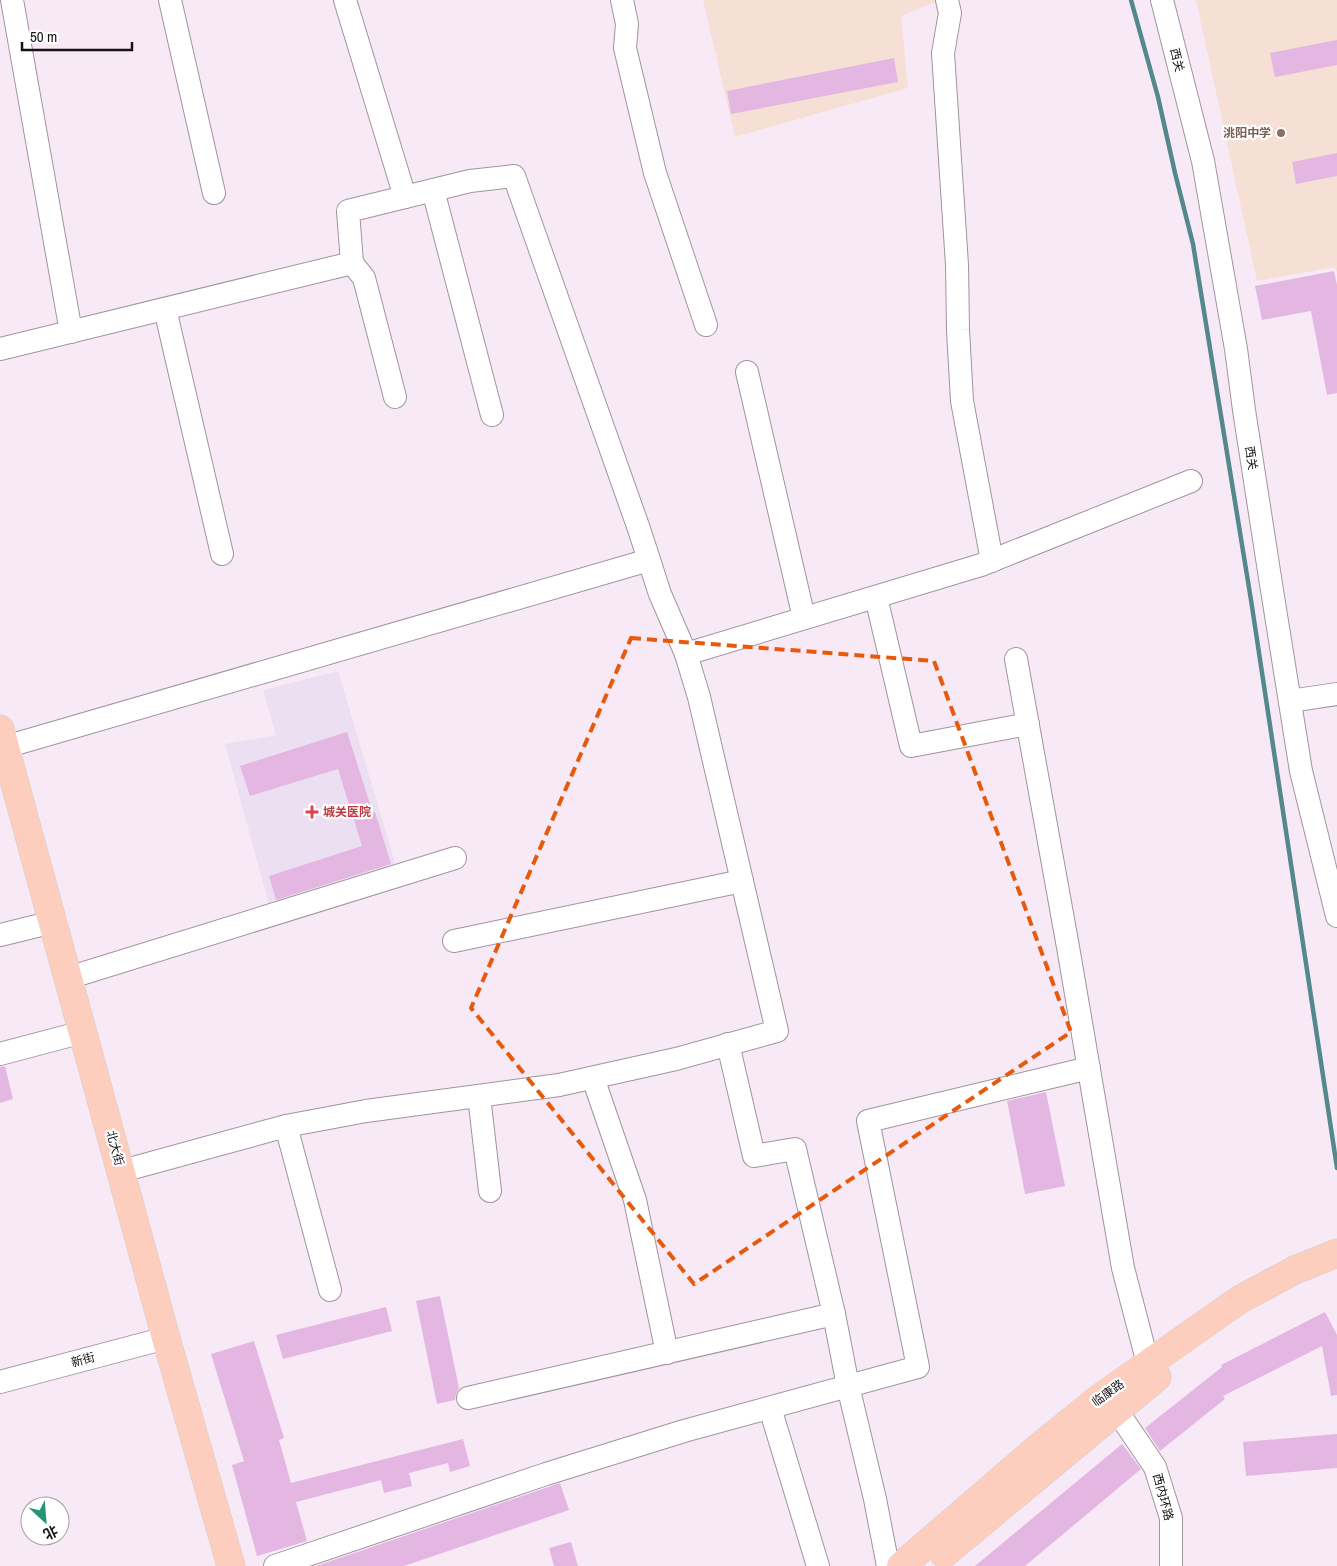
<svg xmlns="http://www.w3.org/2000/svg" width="1337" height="1566" font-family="'Archivo Narrow','Noto Sans SC',sans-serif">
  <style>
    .education { fill: #f6dfd4 }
    .medical { fill: #eddff2 }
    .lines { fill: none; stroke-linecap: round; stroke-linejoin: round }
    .stream { stroke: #54888c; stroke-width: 4.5 }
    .building { fill: #e3b7e1 }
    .minor-casing { stroke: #a0949f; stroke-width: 24 }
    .major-casing { stroke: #d1d0d0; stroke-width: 29 }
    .minor { stroke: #fff; stroke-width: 22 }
    .major { stroke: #fdcebe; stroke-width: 28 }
    .marked { fill: none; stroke: #e8590c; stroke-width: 4; stroke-dasharray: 10 6; stroke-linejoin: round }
    .education-dot { fill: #8d6e63; stroke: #fff; stroke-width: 2 }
    .health-dot { fill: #e0444e; stroke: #fff; stroke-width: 2 }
    .labels { text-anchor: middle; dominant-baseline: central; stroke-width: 4.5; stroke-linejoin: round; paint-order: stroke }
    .street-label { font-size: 12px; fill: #171216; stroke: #fff }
    .education-label { font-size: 12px; font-weight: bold; fill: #785e54; stroke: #fff; text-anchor: end }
    .health-label { font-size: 12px; font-weight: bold; fill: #be3a42; stroke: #fff; text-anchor: start }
  </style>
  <rect width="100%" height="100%" fill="#f7eaf6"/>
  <g class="education">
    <polygon points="703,0 940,0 901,16 908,88 735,137"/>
    <polygon points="1196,0 1337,0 1337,273 1335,267 1257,281"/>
  </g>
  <polygon class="medical" points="338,671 400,879 273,919 225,744 276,735 263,690"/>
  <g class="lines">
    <polyline class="stream" points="1131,0 1158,97 1175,173 1193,244 1251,600 1337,1168"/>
  </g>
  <g class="building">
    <polygon points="1337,40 1337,65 1275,77 1270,53"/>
    <polygon points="894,58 898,82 731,114 727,91"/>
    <polygon points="1337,153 1337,176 1296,184 1292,162"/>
    <polygon points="1334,271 1337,285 1337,393 1327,395 1311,311 1262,320 1255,286"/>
    <polygon points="347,732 373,813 375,812 391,864 276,900 269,876 362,846 338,769 250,796 240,766"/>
    <polygon points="5,1066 13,1099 0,1103 0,1067"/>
    <polygon points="1046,1092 1065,1186 1025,1194 1007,1101"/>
    <polygon points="440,1296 459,1388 456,1394 455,1400 437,1404 416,1301"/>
    <polygon points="386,1307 392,1331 283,1359 276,1335"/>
    <polygon points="1325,1312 1337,1335 1337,1395 1331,1396 1322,1346 1223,1396 1225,1399 1160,1451 1145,1428 1222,1367 1221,1365"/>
    <polygon points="254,1341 284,1438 279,1440 291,1483 463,1439 470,1466 450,1472 448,1463 409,1473 412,1486 384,1493 381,1480 296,1502 307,1541 257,1556 232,1465 244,1461 211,1354"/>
    <polygon points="1337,1434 1337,1468 1246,1476 1243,1442"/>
    <polygon points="1122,1444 1141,1469 1025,1566 975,1566"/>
    <polygon points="560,1483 569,1510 404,1566 316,1566"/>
    <polygon points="571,1542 578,1566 554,1566 549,1548"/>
  </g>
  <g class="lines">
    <g class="minor-casing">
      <g id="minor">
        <polyline points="12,0 71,332"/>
        <polyline points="170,0 214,193"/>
        <polyline points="345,0 405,197"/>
        <polyline points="622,0 627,24 625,48 655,173 706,325"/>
        <polyline points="947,0 950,13 943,53 957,265 958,330 962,401 992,561"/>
        <polyline points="1162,0 1203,161 1236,349 1244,410 1271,584 1301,771 1337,916"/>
        <polyline points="433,190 492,415"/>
        <polyline points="352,263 364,278 395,397"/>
        <polyline points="165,309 222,554"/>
        <polyline points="0,349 352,263 348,211 470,181 514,176 639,529 660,594 686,654 699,697 777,1031 676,1059 559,1085 366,1111 286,1126 122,1171"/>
        <polyline points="747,372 804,618"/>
        <polyline points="876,597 911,746 1028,724"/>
        <polyline points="686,654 981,565 1191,481"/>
        <polyline points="1016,659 1068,947 1123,1268 1148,1364"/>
        <polyline points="1290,701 1337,694"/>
        <polyline points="5,747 649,560"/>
        <polyline points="0,935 53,922"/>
        <polyline points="454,941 742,881"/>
        <polyline points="68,978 455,858"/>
        <polyline points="728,1044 754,1156 795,1149 834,1314 848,1386 875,1499 888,1566"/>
        <polyline points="0,1054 83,1032"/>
        <polyline points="593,1078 635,1200 667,1353"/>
        <polyline points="479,1096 490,1191"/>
        <polyline points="286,1126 330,1290"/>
        <polyline points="0,1382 166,1338"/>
        <polyline points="468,1398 834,1314"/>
        <polyline points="770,1408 818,1566"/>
        <polyline points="1117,1411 1155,1467 1171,1518 1171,1566"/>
        <polyline points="275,1566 546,1474 684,1431 918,1367 868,1121 1089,1068"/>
      </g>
    </g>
    <g class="major-casing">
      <g id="major">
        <polyline points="0,729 166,1338 231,1566"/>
        <polyline points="944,1554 1157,1377"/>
        <polyline points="901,1566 1039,1447 1101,1397 1239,1300 1295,1270 1337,1253"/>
      </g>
    </g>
    <use href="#minor" class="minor"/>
    <use href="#major" class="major"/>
  </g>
  <path class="marked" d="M 631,638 L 934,661 L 1071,1032 L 694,1284 L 471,1008 Z"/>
  <circle class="education-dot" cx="1281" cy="133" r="5"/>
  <path class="health-dot" d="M309.5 804.5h5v5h5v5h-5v5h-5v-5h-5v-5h5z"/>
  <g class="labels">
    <g class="street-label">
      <text transform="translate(1177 60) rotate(76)">西关</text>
      <text transform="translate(1251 458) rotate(81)">西关</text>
      <text transform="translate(115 1148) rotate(75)">北大街</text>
      <text transform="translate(83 1360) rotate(-15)">新街</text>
      <text transform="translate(1108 1393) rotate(-36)">临康路</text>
      <text transform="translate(1163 1497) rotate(75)">西内环路</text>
    </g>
    <g class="education-label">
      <text x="1271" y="133">洮阳中学</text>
    </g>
    <g class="health-label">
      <text x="323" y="812">城关医院</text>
    </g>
  </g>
  <g transform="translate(45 1521) rotate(154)"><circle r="24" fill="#ffffff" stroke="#a2a0a2"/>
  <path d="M0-4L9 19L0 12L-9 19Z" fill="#279475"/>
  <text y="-8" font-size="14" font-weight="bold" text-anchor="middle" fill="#171216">北</text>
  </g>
  <path d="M22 42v8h110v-8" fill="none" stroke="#171216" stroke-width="2.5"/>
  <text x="30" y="42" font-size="15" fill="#171216" stroke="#ffffff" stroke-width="4" paint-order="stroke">50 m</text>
</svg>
